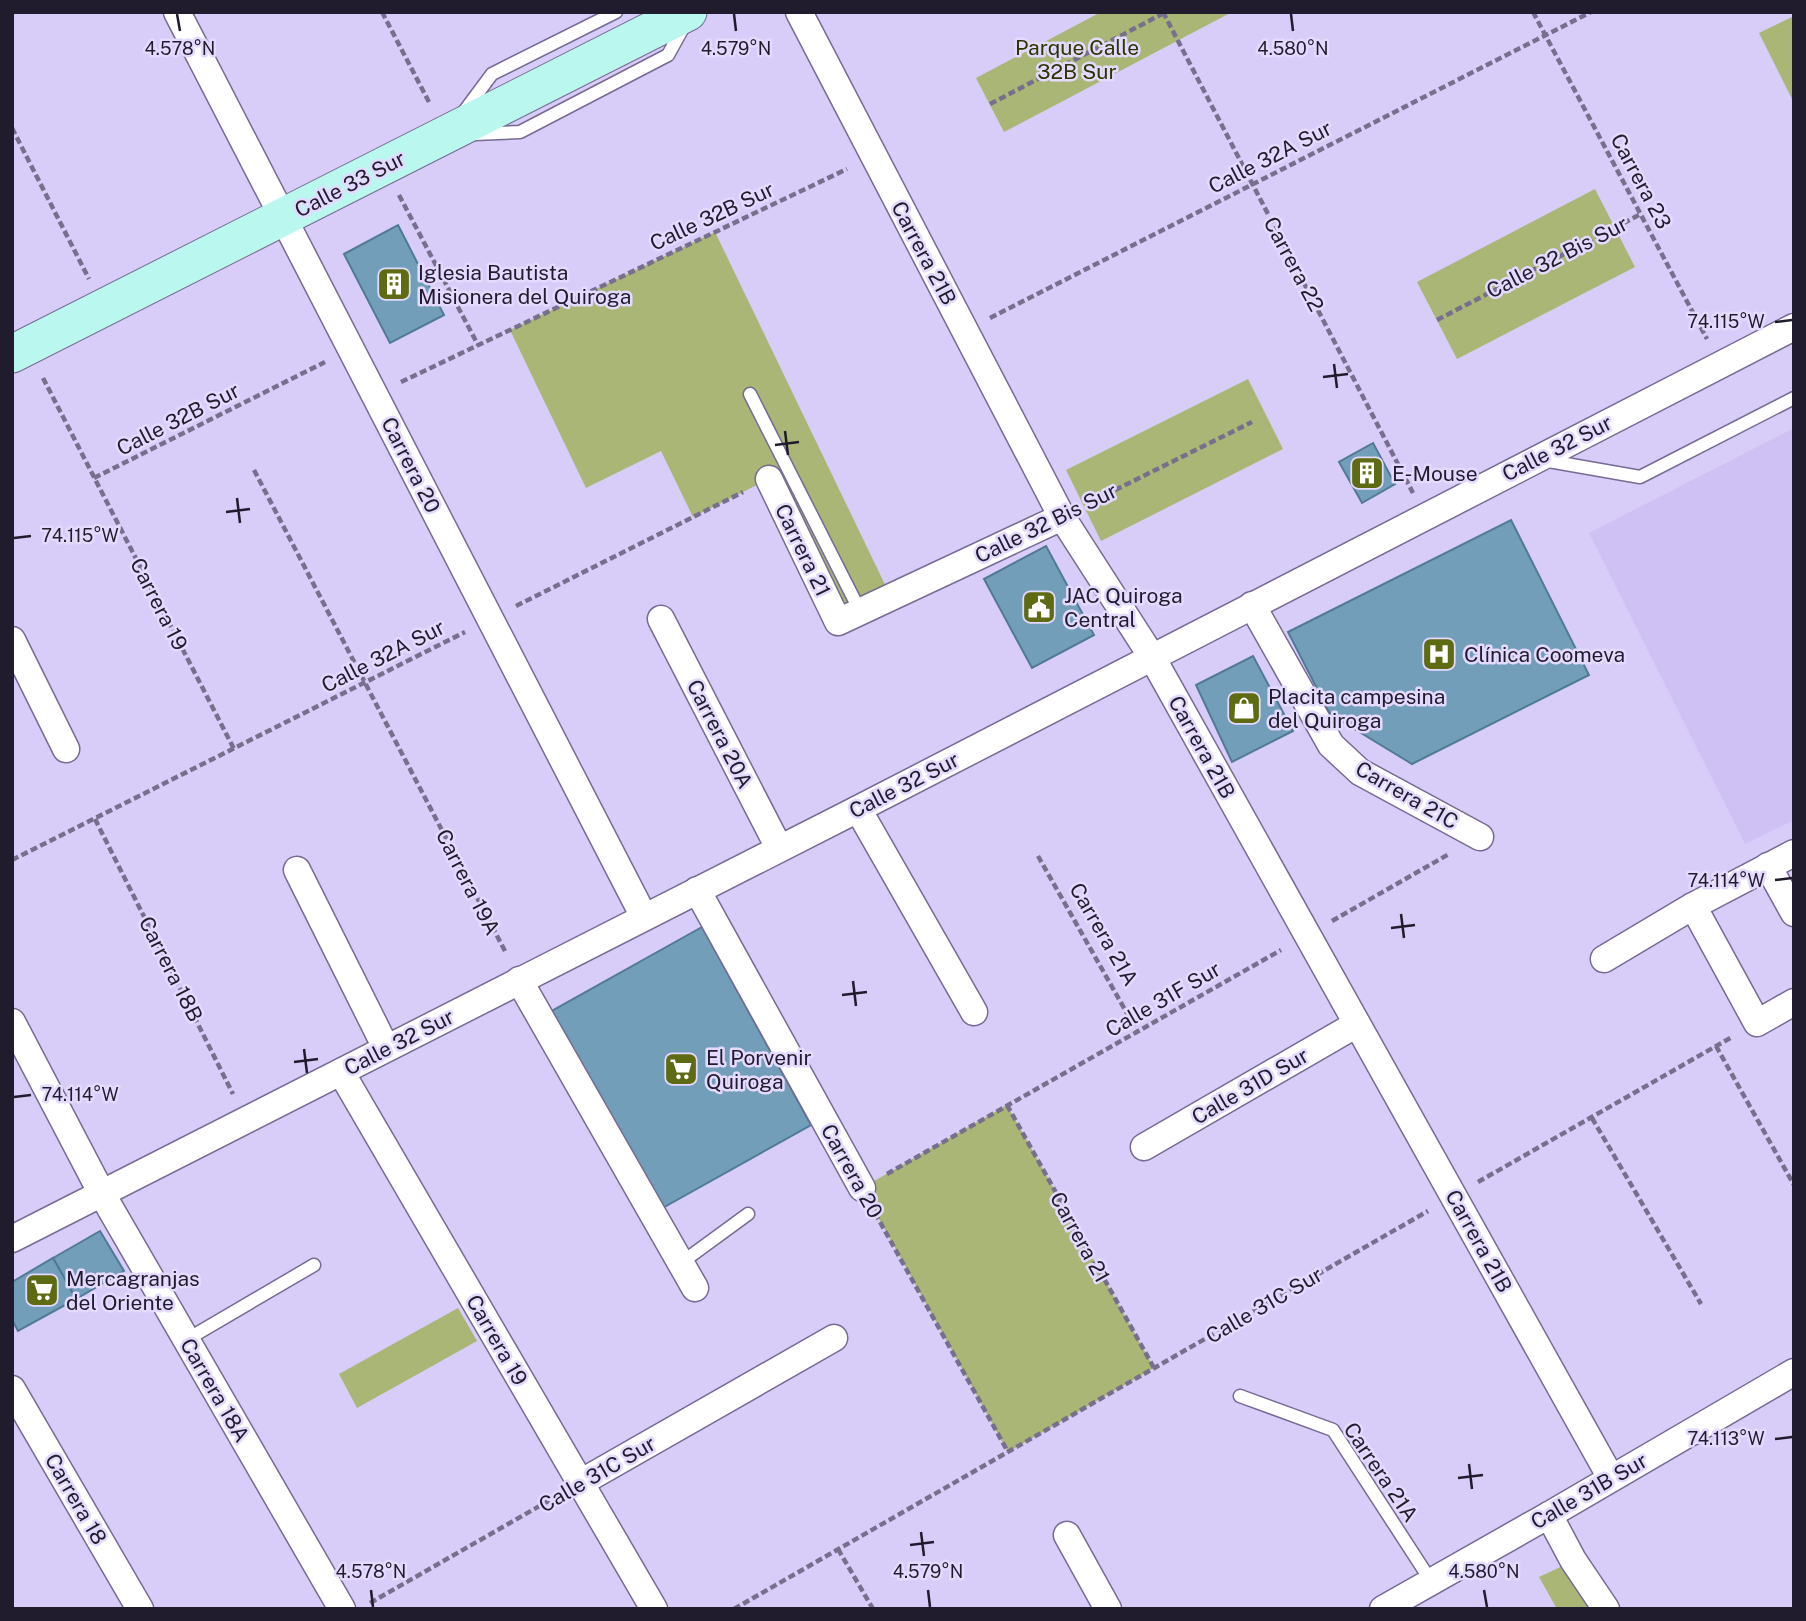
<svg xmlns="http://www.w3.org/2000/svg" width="1806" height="1621" font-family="'Public Sans',sans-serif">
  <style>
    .built { fill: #d0c1f5 }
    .green { fill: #a9b675 }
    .building { fill: #739eba; stroke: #507a95; stroke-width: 2 }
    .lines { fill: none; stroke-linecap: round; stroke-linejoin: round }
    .lane-casing { stroke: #776b93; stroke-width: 15 }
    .street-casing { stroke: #776b93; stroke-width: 29 }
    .secondary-casing { stroke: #776b93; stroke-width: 39 }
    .path { stroke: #786f8d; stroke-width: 4.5; stroke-dasharray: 7 3.5; stroke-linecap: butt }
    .lane { stroke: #fff; stroke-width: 12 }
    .street { stroke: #fff; stroke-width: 26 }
    .secondary { stroke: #baf8ef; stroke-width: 37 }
    .ticks { fill: none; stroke: #211c2d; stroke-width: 2.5 }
    .labels { text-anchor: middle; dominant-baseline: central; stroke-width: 5; stroke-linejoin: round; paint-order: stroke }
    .park-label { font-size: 21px; fill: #2d3400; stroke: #e4daff }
    .street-label { font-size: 21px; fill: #211c2d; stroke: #e4daff }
    .poi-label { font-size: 21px; fill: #211c2d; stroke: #e4daff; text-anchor: start }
    .ticks-label { font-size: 18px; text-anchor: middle; fill: #211c2d; stroke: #e4daff; stroke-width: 5; stroke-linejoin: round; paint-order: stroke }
  </style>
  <rect width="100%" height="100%" fill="#d8ccf9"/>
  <polygon class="built" points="1794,428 1794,820 1745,844 1589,533"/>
  <g class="green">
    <polygon points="1101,12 1232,12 1004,132 976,78"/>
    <polygon points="1794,16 1794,103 1759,33"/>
    <polygon points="1595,189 1635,267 1457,359 1417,282"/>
    <polygon points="715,232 891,597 838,622 769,479 693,517 661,451 586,488 510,330"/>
    <polygon points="1248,379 1283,449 1101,541 1066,470"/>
    <polygon points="1007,1105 1154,1368 1008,1452 862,1188"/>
    <polygon points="458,1308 477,1341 357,1408 339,1374"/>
    <polygon points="1571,1562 1599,1609 1557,1609 1539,1577"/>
  </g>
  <g class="building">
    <polygon points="398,225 444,315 390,343 344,254"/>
    <polygon points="1373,443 1395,484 1362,503 1339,462"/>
    <polygon points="1511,520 1589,675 1412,764 1330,714 1288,632"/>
    <polygon points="1046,546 1094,635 1032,668 984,579"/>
    <polygon points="1253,656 1293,731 1232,762 1196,685"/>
    <polygon points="702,927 811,1125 659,1210 550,1012"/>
    <polygon points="100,1231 124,1271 76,1299 53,1258"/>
    <polygon points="53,1258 76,1299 18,1331 12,1320 12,1282"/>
  </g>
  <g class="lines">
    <g class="lane-casing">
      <g id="lane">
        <polyline points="463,113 492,74 616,12"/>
        <polyline points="475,134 520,132 668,55 684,26"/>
        <polyline points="750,394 860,611"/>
        <polyline points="1543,460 1640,477 1794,398"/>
        <polyline points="681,1263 748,1214"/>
        <polyline points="186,1340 314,1265"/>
        <polyline points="1240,1396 1333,1430 1431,1581"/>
      </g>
    </g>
    <g class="street-casing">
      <g id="street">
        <polyline points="177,12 644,917"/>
        <polyline points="799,12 1062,517 1152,657 1611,1478"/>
        <polyline points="769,479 838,622 1062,517"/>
        <polyline points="1252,605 1331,745 1360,772 1480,837"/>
        <polyline points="661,619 779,848"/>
        <polyline points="12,640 66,749"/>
        <polyline points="858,809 974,1012"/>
        <polyline points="1768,866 1794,913"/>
        <polyline points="297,870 386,1048"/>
        <polyline points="697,890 862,1188"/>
        <polyline points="1693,906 1757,1023 1794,1002"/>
        <polyline points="1604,959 1693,906 1794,853"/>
        <polyline points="519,980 695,1288"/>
        <polyline points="12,1022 102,1194 342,1609"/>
        <polyline points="341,1072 654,1609"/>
        <polyline points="1144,1147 1357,1024"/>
        <polyline points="12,1239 858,809 1794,327"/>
        <polyline points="12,1389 140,1609"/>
        <polyline points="580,1483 834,1338"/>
        <polyline points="1549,1515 1573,1560 1606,1609"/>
        <polyline points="1067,1535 1108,1609"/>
        <polyline points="1383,1609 1549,1515 1794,1372"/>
      </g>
    </g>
    <g class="secondary-casing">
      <polyline id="secondary" points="12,354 688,12"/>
    </g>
    <g class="path">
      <polyline points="382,12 430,104"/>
      <polyline points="1163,12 1413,493"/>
      <polyline points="1533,12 1707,339"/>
      <polyline points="990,104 1166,12"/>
      <polyline points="12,128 89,279"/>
      <polyline points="399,195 478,345"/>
      <polyline points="990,318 1591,12"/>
      <polyline points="1437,320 1641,214"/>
      <polyline points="43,378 234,749"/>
      <polyline points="401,382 847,169"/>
      <polyline points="254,470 506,953"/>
      <polyline points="94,478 325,362"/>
      <polyline points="1087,504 1252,422"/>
      <polyline points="516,606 743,492"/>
      <polyline points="95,819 233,1094"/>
      <polyline points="1038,856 1137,1031"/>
      <polyline points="12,860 465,632"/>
      <polyline points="1332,921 1449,854"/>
      <polyline points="1716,1046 1794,1185"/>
      <polyline points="1007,1105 1154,1368"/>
      <polyline points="1592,1118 1701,1304"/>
      <polyline points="887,1174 1281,950"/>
      <polyline points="1478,1182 1732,1037"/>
      <polyline points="875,1213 1008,1452"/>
      <polyline points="838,1549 873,1609"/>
      <polyline points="370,1603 557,1496"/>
      <polyline points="734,1609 1428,1211"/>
    </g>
    <use href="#lane" class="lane"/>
    <use href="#street" class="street"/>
    <use href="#secondary" class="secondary"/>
  </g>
  <path class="ticks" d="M 177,14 L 180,31M 734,14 L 736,31M 1291,14 L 1293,31M 1775,322 L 1792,320M 1334,364 L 1337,388M 1323,377 L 1348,374M 785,431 L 788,455M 775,445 L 799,442M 237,498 L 240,523M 226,512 L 250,509M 14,538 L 31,536M 1775,880 L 1792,878M 1401,914 L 1404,938M 1391,928 L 1415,925M 853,981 L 856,1006M 842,995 L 867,992M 304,1049 L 307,1073M 294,1062 L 318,1059M 14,1097 L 31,1095M 1775,1439 L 1792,1437M 1469,1464 L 1472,1489M 1458,1478 L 1483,1475M 921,1532 L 924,1556M 910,1545 L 934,1542M 371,1590 L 373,1607M 928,1590 L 930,1607M 1484,1590 L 1487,1607"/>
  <defs>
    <g id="building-square" transform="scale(1.75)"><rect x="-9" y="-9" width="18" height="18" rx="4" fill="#5e6b13" stroke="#e4daff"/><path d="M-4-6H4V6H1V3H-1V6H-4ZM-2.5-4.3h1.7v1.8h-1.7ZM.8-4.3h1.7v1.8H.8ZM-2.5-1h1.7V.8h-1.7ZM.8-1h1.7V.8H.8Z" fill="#fff"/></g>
    <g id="civic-square" transform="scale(1.75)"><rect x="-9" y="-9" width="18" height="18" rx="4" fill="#5e6b13" stroke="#e4daff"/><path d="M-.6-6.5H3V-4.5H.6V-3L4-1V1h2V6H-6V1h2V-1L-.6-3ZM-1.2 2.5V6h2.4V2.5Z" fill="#fff"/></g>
    <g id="hospital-square" transform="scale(1.75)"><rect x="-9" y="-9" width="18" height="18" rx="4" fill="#5e6b13" stroke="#e4daff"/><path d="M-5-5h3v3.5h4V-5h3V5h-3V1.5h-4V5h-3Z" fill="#fff"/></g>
    <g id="shop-square" transform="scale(1.75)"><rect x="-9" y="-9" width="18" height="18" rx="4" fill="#5e6b13" stroke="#e4daff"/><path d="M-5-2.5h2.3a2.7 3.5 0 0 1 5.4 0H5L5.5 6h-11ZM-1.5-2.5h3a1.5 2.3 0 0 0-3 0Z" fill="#fff"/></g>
    <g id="supermarket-square" transform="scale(1.75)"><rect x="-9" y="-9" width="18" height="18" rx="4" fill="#5e6b13" stroke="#e4daff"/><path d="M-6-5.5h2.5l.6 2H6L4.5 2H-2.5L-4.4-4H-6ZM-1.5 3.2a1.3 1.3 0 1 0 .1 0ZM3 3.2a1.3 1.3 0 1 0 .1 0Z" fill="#fff"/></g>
  </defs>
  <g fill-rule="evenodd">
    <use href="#building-square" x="394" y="284"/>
    <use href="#building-square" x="1367" y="473"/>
    <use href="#civic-square" x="1039" y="607"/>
    <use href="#hospital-square" x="1439" y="654"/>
    <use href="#shop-square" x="1244" y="708"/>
    <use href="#supermarket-square" x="681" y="1069"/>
    <use href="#supermarket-square" x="42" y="1290"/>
  </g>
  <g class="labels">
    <g class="park-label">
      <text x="1077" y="47">Parque Calle<tspan x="1077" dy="24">32B Sur</tspan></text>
    </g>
    <g class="street-label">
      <text transform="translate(1270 157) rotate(-27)">Calle 32A Sur</text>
      <text transform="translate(1641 181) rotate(62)">Carrera 23</text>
      <text transform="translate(350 184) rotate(-27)">Calle 33 Sur</text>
      <text transform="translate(712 216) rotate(-25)">Calle 32B Sur</text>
      <text transform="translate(924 253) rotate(62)">Carrera 21B</text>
      <text transform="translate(1557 257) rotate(-27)">Calle 32 Bis Sur</text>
      <text transform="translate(1294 264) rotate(62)">Carrera 22</text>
      <text transform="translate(178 419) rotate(-27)">Calle 32B Sur</text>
      <text transform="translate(1557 448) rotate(-27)">Calle 32 Sur</text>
      <text transform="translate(411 465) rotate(63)">Carrera 20</text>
      <text transform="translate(1046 523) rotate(-26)">Calle 32 Bis Sur</text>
      <text transform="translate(803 550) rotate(64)">Carrera 21</text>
      <text transform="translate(159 604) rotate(63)">Carrera 19</text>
      <text transform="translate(383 656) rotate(-27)">Calle 32A Sur</text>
      <text transform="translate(720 734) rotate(63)">Carrera 20A</text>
      <text transform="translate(1202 747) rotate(61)">Carrera 21B</text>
      <text transform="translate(904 785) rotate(-27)">Calle 32 Sur</text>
      <text transform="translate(1407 795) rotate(30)">Carrera 21C</text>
      <text transform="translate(468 882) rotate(63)">Carrera 19A</text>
      <text transform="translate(1104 934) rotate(60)">Carrera 21A</text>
      <text transform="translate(171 969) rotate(63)">Carrera 18B</text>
      <text transform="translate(1163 999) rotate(-30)">Calle 31F Sur</text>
      <text transform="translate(399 1042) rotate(-27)">Calle 32 Sur</text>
      <text transform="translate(1250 1086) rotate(-30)">Calle 31D Sur</text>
      <text transform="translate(852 1171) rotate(61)">Carrera 20</text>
      <text transform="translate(1080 1237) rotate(61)">Carrera 21</text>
      <text transform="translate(1479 1241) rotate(61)">Carrera 21B</text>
      <text transform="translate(1264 1305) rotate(-30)">Calle 31C Sur</text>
      <text transform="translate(497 1340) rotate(60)">Carrera 19</text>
      <text transform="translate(215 1390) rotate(60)">Carrera 18A</text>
      <text transform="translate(1381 1472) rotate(56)">Carrera 21A</text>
      <text transform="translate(597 1474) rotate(-30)">Calle 31C Sur</text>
      <text transform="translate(1589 1491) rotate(-30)">Calle 31B Sur</text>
      <text transform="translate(76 1499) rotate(60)">Carrera 18</text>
    </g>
    <g class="poi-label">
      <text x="418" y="272">Iglesia Bautista<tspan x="418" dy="24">Misionera del Quiroga</tspan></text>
      <text x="1392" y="473">E-Mouse</text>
      <text x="1064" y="595">JAC Quiroga<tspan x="1064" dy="24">Central</tspan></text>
      <text x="1464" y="654">Clínica Coomeva</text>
      <text x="1268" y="696">Placita campesina<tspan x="1268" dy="24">del Quiroga</tspan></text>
      <text x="706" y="1057">El Porvenir<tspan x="706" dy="24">Quiroga</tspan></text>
      <text x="66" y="1278">Mercagranjas<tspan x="66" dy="24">del Oriente</tspan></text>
    </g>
  </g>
  <g class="ticks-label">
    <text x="180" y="55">4.578°N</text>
    <text x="736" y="55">4.579°N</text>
    <text x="1293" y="55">4.580°N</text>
    <text x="1726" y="328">74.115°W</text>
    <text x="80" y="542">74.115°W</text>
    <text x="1726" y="887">74.114°W</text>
    <text x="80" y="1101">74.114°W</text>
    <text x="1726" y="1445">74.113°W</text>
    <text x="371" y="1578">4.578°N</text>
    <text x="928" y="1578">4.579°N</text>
    <text x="1484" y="1578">4.580°N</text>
  </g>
  <rect width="1806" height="1621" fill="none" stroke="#211c2d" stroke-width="28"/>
</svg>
